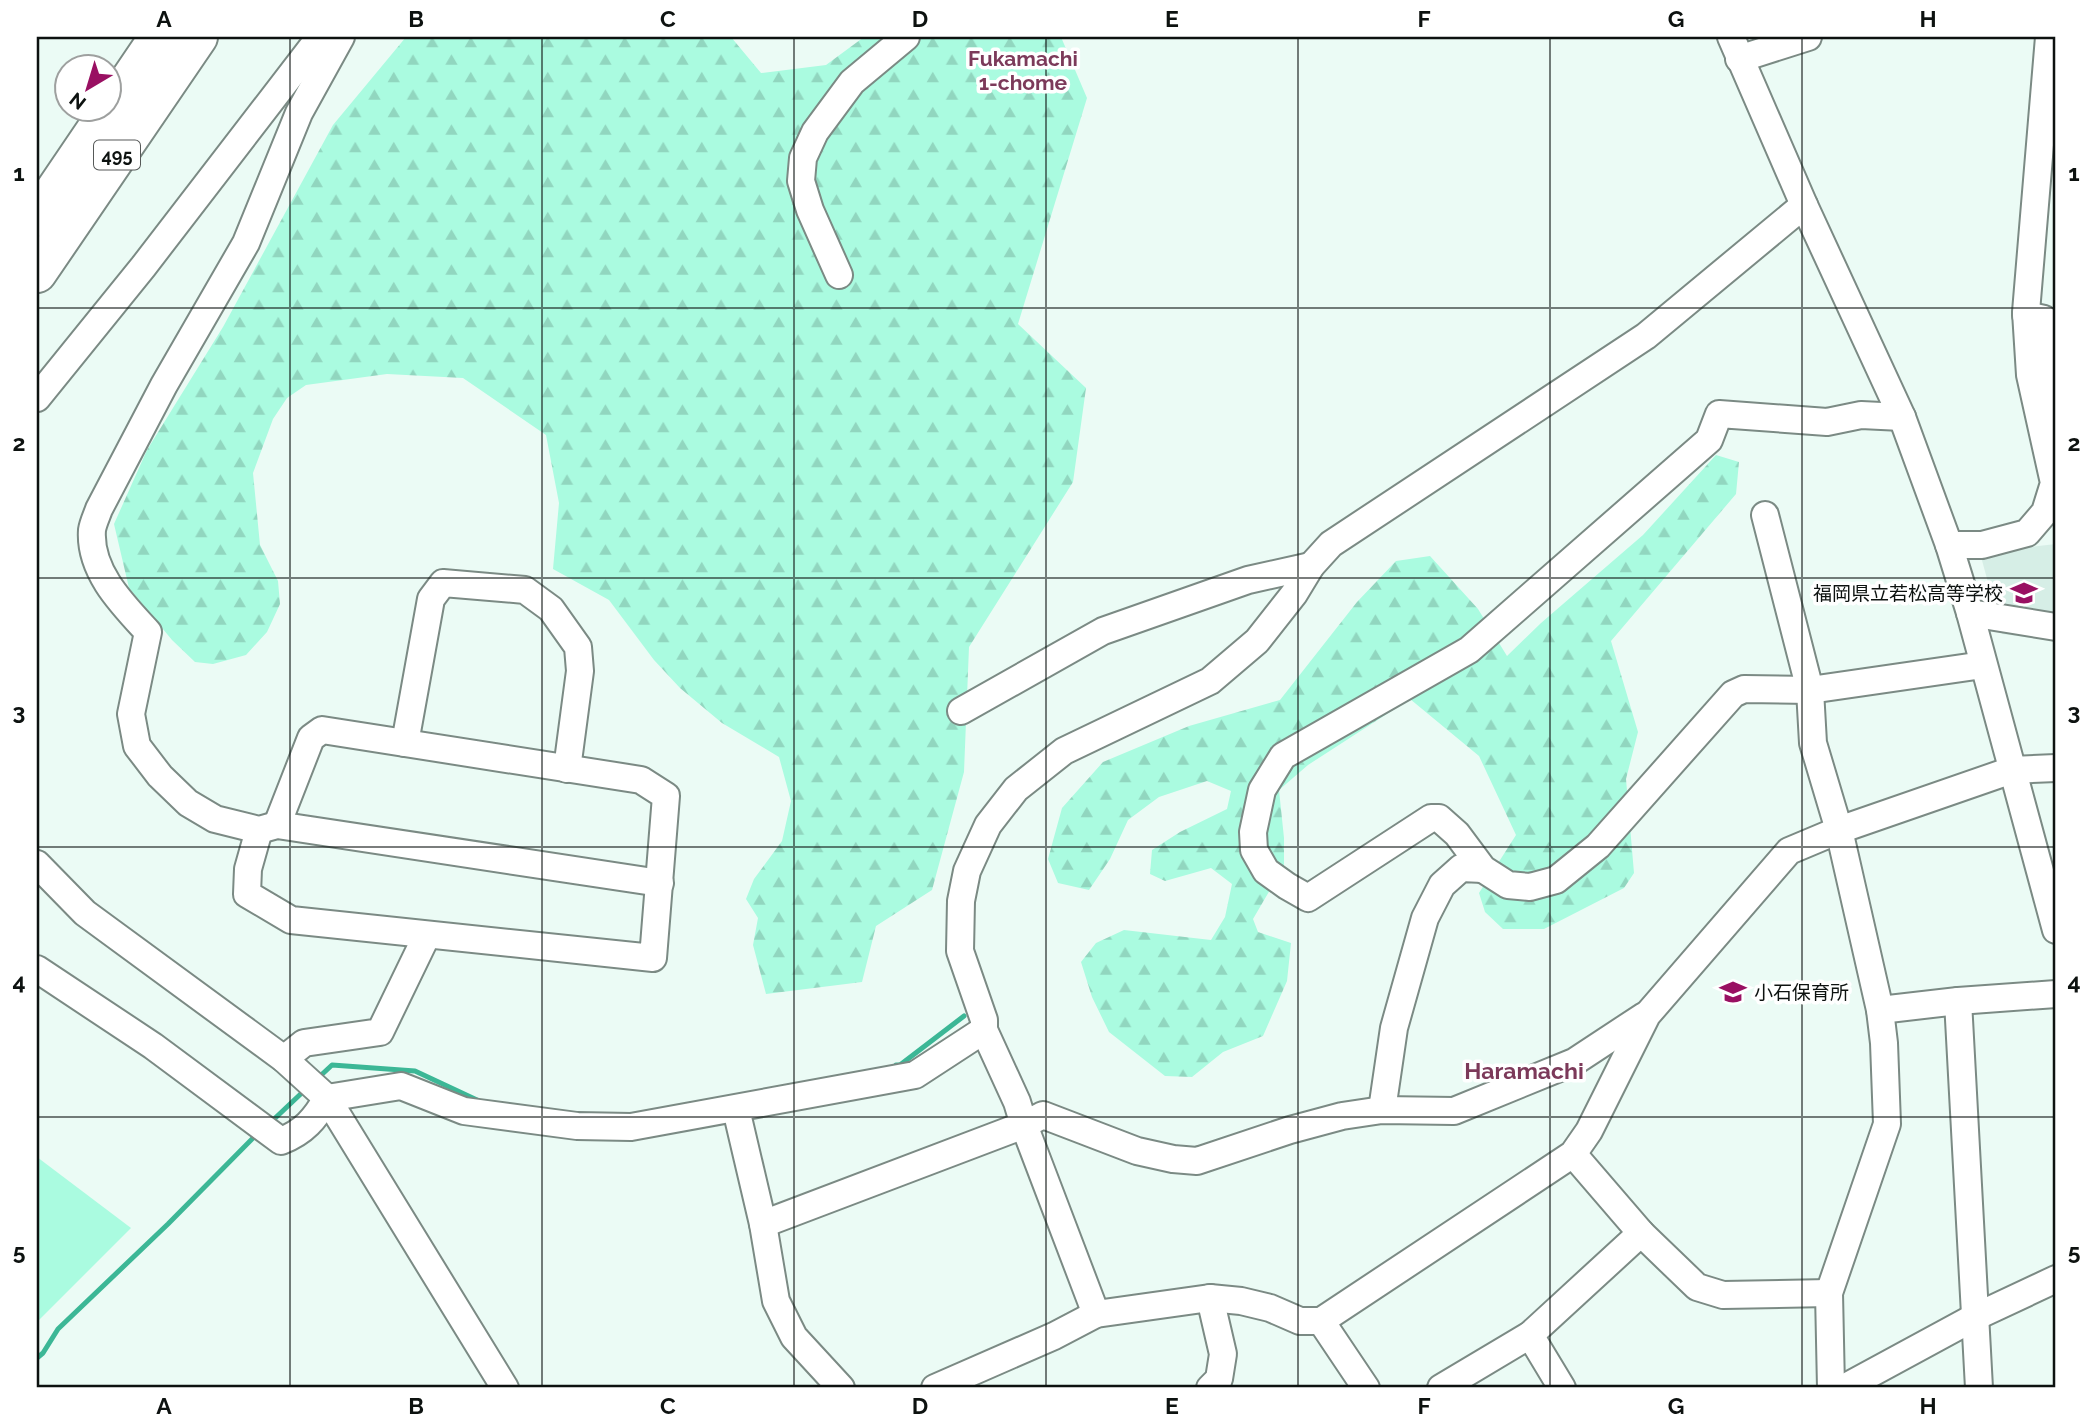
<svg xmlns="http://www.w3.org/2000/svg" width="2093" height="1425" font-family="Raleway,'Noto Sans JP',sans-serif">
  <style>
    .built { fill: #d6eee6 }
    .grass { fill: #aafbe0 }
    .forest { fill: url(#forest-firs) }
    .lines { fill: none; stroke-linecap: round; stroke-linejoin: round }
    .stream { stroke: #3cb796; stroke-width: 5 }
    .minor-casing { stroke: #7b8a84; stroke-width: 30 }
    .highway-casing { stroke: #7b8a84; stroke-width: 42 }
    .minor { stroke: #fff; stroke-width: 26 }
    .highway { stroke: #fff; stroke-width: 38 }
    .grid { fill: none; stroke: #0d1210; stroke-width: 2; stroke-opacity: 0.55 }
    .labels { text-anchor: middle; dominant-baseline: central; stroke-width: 7; stroke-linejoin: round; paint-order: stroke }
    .shield { fill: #fff; stroke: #565958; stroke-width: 2 }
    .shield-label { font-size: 18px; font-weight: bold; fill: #0d1210 }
    .poi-label { font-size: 19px; fill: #0d1210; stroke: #fff; text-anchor: end }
    .neighbourhood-label { font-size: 21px; font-weight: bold; fill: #7c3a5a; stroke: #fff }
    .quarter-label { font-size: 23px; font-weight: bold; fill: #7c3a5a; stroke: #fff }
    .neatline { fill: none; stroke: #0d1210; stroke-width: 2.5 }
    .grid-label { font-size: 23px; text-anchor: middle; font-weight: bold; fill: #0d1210 }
  </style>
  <defs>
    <pattern id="forest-firs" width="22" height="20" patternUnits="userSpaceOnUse" patternTransform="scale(1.75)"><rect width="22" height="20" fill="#aafbe0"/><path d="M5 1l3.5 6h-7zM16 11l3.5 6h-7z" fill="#91d6bf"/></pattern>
  </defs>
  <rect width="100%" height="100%" fill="#ebfbf5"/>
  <polygon class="built" points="2056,544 2056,641 2002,634 1980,553"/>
  <polygon class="grass" points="37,1157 131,1228 37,1322"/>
  <g class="forest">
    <polygon points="406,37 731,37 761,73 826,65 864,37 1061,37 1087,98 1018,324 1086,388 1073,482 969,647 964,772 932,890 876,926 862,982 766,994 753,945 758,918 746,899 754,879 782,841 791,801 779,757 722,723 680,688 654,660 609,600 553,569 559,503 546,435 463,378 387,374 306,385 287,398 273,419 253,473 260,545 278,581 280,604 267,632 246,655 213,664 195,662 172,640 129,588 114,524 147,450 223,327 333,125"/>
    <polygon points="1716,455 1739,462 1736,494 1611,641 1638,732 1626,779 1634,873 1624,888 1544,929 1503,929 1485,912 1479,893 1516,835 1479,756 1410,699 1308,765 1279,790 1284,838 1284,866 1253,919 1258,932 1291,943 1287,981 1263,1036 1223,1052 1192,1077 1165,1076 1109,1032 1092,997 1081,962 1096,943 1124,930 1211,940 1225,917 1232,884 1211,868 1165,881 1150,874 1152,850 1180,832 1227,809 1231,791 1207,781 1159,797 1128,820 1110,859 1089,890 1058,883 1048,859 1062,808 1103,762 1189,726 1280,700 1357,602 1396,561 1430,556 1478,609 1507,656 1541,623 1643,535"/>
  </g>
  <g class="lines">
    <g class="stream">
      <polyline points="896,1065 900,1065 964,1016"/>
      <polyline points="317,1079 332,1065 415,1071 477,1100"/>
      <polyline points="271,1122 307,1088"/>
      <polyline points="37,1358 43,1353 58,1329 168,1224 258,1133"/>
    </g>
    <g class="minor-casing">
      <g id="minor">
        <path d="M 341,37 L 299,113 L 246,243 L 164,385 L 99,509 C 97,515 93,523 92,530 C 89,571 122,604 148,632 L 131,714 L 137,746 L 160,776 L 188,803 L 215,819 L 259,830 L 277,825 L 660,883"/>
        <polyline points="1731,37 1804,205 1902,417 1949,545 1970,613 2056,930"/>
        <polyline points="1739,59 1808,37"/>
        <polyline points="839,275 810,210 801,181 803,158 815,132 852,82 906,37"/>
        <polyline points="2026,315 2044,319 2054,417"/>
        <polyline points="37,398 143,267 320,37"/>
        <polyline points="1902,417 1861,415 1827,422 1719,414 1709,440 1469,650 1283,756 1262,790 1253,832 1254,850 1266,871 1287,886 1308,898 1431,818 1439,818 1457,834 1483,869 1508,885 1530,887 1556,880 1598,846 1733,694 1744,689 1810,690 1983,665"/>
        <polyline points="1765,515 1810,690 1813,743 1839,830 1880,1010 1884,1043 1887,1124 1829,1293 1831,1388"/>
        <polyline points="1949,545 1982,545 2027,533 2045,512 2054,483 2030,375 2026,312 2049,37"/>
        <polyline points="1970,613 2056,627"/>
        <polyline points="961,711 1103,631 1248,580 1311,566"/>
        <polyline points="405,743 431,599 443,583 525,590 551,609 578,647 580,671 567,769"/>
        <polyline points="259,830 248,869 247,894 291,920 653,958 666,796 641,780 322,730 311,738 277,825"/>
        <polyline points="37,864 85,913 284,1059 327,1098 505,1388"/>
        <path d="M 37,969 L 153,1046 L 281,1141 C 304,1132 315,1119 327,1098"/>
        <polyline points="1958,1001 1979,1388"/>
        <polyline points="1880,1010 1958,1001 2056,994"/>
        <polyline points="284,1059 304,1043 380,1032 427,935"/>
        <polyline points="327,1098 401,1086 464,1111 577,1126 631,1127 915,1075 984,1030"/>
        <polyline points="736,1109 763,1224 776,1301 794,1337 841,1388"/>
        <polyline points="1382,1110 1394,1028 1425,918 1442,885 1461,868 1483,869"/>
        <polyline points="1573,1154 1641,1233 1697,1287 1723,1295 1829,1293"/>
        <polyline points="763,1224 1024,1125 1043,1115 1137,1151 1173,1159 1197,1161 1290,1130 1342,1116 1382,1110 1454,1111 1574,1062 1644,1016"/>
        <polyline points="1096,1314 1024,1125 1017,1102 984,1030 984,1020 960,951 961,901 967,871 988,825 1016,789 1064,751 1210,681 1257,641 1294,594 1311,566 1331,544 1646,336 1804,205"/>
        <polyline points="1321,1321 1366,1388"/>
        <polyline points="1530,1335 1562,1388"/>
        <polyline points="935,1388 1054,1336 1096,1314 1210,1298 1241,1301 1270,1308 1300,1321 1321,1321 1573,1154 1589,1131 1647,1015 1789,851 1839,830 2012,770 2056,768"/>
        <polyline points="1210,1388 1219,1379 1223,1354 1210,1298"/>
        <polyline points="1441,1388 1530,1335 1641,1233"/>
        <polyline points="1844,1388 1975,1317 2056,1279"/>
      </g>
    </g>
    <g class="highway-casing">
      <g id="highway">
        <polyline points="37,217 159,37"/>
        <polyline points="37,273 198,37"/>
      </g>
    </g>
    <use href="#minor" class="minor"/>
    <use href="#highway" class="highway"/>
  </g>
  <path class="grid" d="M 290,37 L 290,1388M 542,37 L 542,1388M 794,37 L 794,1388M 1046,37 L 1046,1388M 1298,37 L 1298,1388M 1550,37 L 1550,1388M 1802,37 L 1802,1388M 37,308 L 2056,308M 37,578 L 2056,578M 37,847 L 2056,847M 37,1117 L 2056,1117"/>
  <defs>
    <g id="school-bare" transform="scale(2.1)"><path d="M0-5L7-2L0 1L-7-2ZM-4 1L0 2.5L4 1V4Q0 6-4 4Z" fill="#991062" stroke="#fff" stroke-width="2.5" paint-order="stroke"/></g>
  </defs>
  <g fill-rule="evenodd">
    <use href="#school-bare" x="2024" y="593"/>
    <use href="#school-bare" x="1733" y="992"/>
  </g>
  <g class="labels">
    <rect class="shield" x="94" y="140.5" width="46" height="29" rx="5"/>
    <g class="shield-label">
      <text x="117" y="155">495</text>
    </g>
    <g class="poi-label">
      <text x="2003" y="593">福岡県立若松高等学校</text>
      <text x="1754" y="992" text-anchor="start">小石保育所</text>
    </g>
    <g class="neighbourhood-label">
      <text x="1023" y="58">Fukamachi<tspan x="1023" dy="24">1-chome</tspan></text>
    </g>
    <g class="quarter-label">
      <text x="1524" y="1070">Haramachi</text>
    </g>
  </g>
  <rect width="2093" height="1425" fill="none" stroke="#ffffff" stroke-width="77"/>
  <g transform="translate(88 88) rotate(218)"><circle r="33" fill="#ffffff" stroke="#9ea09f" stroke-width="2"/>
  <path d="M0-5L12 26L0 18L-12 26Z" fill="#991062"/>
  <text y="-10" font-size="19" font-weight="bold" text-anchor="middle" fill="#0d1210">N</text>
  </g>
  <rect x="38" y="38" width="2016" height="1348" class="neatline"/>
  <g class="grid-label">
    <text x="164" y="27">A</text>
    <text x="416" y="27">B</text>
    <text x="668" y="27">C</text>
    <text x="920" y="27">D</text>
    <text x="1172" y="27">E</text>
    <text x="1424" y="27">F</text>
    <text x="1676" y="27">G</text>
    <text x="1928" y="27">H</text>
    <text x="19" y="181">1</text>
    <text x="2074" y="181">1</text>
    <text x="19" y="451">2</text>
    <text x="2074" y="451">2</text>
    <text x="19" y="720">3</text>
    <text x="2074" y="720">3</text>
    <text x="19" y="990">4</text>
    <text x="2074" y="990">4</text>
    <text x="19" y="1260">5</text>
    <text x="2074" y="1260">5</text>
    <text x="164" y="1414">A</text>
    <text x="416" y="1414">B</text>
    <text x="668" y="1414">C</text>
    <text x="920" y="1414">D</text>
    <text x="1172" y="1414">E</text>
    <text x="1424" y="1414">F</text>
    <text x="1676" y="1414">G</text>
    <text x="1928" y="1414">H</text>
  </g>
</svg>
